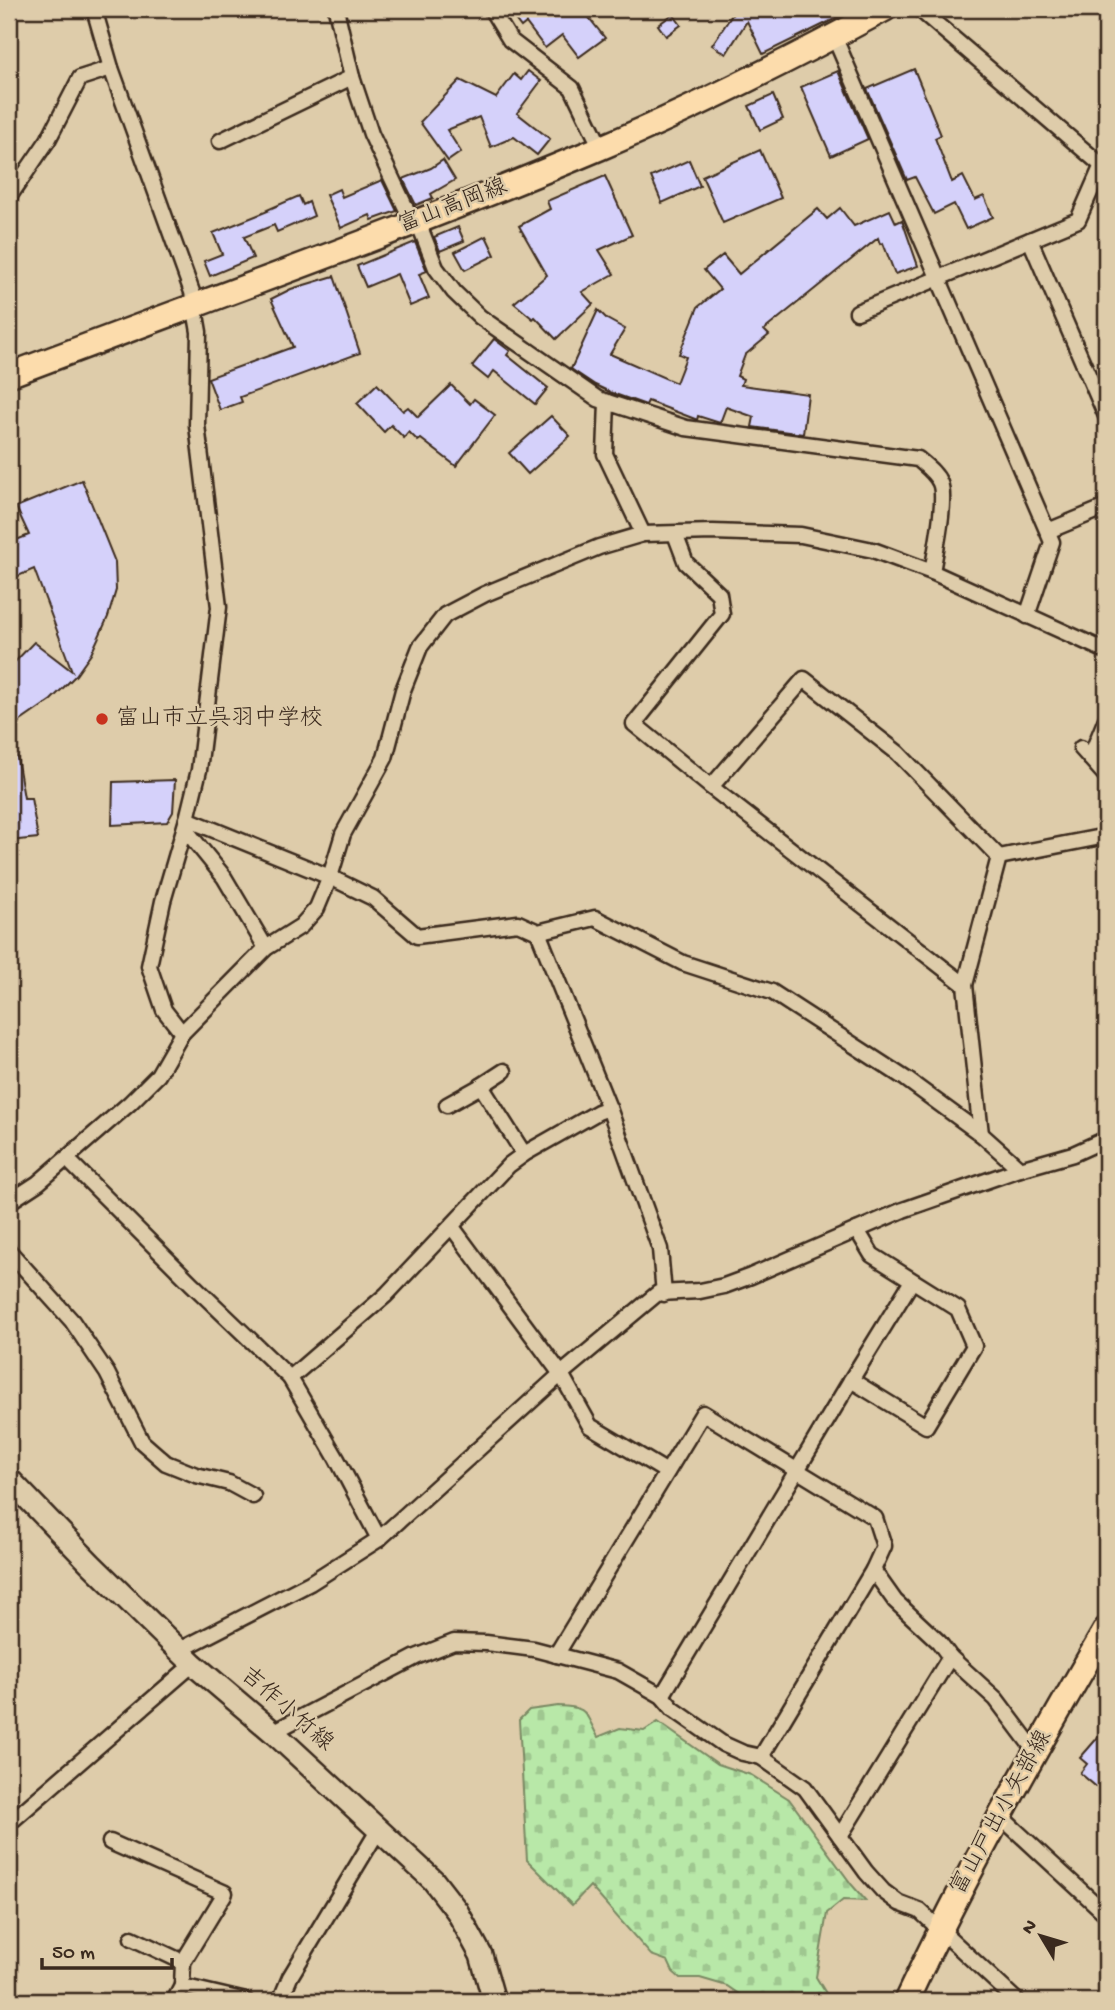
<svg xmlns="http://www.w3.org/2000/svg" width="1115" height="2010" font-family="'Gochi Hand','Klee One',sans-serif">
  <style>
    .cemetery { fill: url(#cemetery-stones); stroke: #7a8963; stroke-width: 2 }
    .building { fill: #d5d1fa; stroke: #3b2a1e; stroke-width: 2 }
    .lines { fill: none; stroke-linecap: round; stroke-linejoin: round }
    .street-casing { stroke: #3b2a1e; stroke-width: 19 }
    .secondary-casing { stroke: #3b2a1e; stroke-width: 26 }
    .primary-casing { stroke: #3b2a1e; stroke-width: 28 }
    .street { stroke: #deccaa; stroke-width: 14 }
    .secondary { stroke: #deccaa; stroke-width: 21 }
    .primary { stroke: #fcdcac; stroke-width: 23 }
    .poi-dot { fill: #c8321e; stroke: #deccaa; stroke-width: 2.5 }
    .labels { text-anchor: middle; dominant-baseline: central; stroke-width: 5; stroke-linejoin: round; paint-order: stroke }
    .street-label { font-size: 23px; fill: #3b2a1e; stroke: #deccaa }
    .poi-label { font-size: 23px; fill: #3b2a1e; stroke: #deccaa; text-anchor: start }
  </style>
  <defs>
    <pattern id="cemetery-stones" width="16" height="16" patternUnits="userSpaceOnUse" patternTransform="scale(1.75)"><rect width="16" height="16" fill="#b8e8a8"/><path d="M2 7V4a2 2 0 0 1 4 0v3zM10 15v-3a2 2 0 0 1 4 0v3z" fill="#9fc790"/></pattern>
  </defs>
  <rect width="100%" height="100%" fill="#deccaa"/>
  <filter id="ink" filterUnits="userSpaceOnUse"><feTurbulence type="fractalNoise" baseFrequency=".0143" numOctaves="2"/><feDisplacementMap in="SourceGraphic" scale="14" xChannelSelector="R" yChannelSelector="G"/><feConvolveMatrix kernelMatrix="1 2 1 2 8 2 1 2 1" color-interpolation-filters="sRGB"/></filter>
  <g filter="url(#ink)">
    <path class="cemetery" d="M 558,1706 C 589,1707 584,1712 598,1737 L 620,1728 L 644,1731 L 658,1722 L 718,1764 L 751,1775 L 789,1799 L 852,1885 L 866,1901 L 843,1900 L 827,1913 L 816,1977 L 827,1995 L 824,2001 L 749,2001 L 727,1986 L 700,1978 L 680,1978 L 673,1972 L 668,1961 L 651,1955 L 590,1886 L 572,1905 L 527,1860 L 519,1720 L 529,1710 Z"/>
    <g class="building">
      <polygon points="507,9 582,9 605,38 579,57 562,35 545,48 526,23 521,27"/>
      <polygon points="736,9 855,9 763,54 747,21 726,54 712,45"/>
      <polygon points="673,14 681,25 666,36 658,25"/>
      <polygon points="914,69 941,135 935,138 952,182 963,176 975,200 984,196 993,217 966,229 954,204 934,214 915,177 907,180 867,89"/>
      <polygon points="528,71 541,81 517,113 550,139 537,155 514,137 491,147 479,117 447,130 461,152 448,161 420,122 460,80 496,98 514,74 521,80"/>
      <polygon points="838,71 868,139 831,156 801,87"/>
      <polygon points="773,95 783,119 760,130 749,106"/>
      <polygon points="760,150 781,198 723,223 702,176"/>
      <polygon points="443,160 455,180 431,194 433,198 416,205 403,179 431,168"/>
      <polygon points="689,160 700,186 662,203 651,177"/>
      <polygon points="605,176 632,235 599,250 614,274 582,292 593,304 556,339 535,317 533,319 514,303 547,275 519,226 550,209 547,201"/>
      <polygon points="382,180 397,211 372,220 370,215 341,228 326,195 339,189 342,197"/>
      <polygon points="299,196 303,205 309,202 314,216 277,232 274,225 244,237 253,258 210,276 204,261 222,254 213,233 268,211 267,210"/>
      <polygon points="840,208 854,226 890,210 896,223 902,220 918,266 895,274 883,243 880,244 878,238 764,330 769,335 745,355 737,376 743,379 741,385 808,394 803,434 752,427 754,417 726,407 720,423 698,416 697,420 695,419 648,401 646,405 612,393 595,385 571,369 598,310 607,319 625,329 610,354 676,383 686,357 679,354 698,307 720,289 704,270 723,255 739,274 818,209 827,219"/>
      <polygon points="458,227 464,241 440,251 434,237"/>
      <polygon points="486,236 495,255 465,270 455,252"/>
      <polygon points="415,242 427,271 419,274 429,298 410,306 397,274 366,287 357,266"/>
      <polygon points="334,276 360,353 240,397 242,402 220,410 208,378 293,347 271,299 291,289"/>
      <polygon points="494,339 510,351 507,355 548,388 535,404 494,371 488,379 472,366"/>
      <polygon points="377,384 403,411 408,407 418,417 451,385 470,404 474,399 495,415 456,466 421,439 418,441 409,432 404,438 391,425 384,432 357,403"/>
      <polygon points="551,416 570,436 528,474 509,453"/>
      <polygon points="82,480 115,562 116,590 108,617 91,654 76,675 51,700 9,729 9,668 34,642 72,671 34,569 9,580 9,543 29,535 16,507"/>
      <polygon points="9,752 16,752 24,798 31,798 38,838 9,841"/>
      <polygon points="175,780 173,812 167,822 112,825 113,782"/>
      <polygon points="1106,1728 1106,1795 1080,1773 1087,1764 1080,1758"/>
    </g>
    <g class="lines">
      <g class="street-casing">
        <g id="street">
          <polyline points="94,9 111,68 192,292 199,332 197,425 219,607 199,770 187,819 163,901 149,966 164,1010 182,1033"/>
          <polyline points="336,9 352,77 371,134 413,223"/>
          <polyline points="491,9 510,40 572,88 601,148"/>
          <polyline points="919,9 1106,169"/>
          <polyline points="834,36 1052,542 1027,616"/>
          <polyline points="220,141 352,77"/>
          <polyline points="9,197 48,140 80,78 111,68"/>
          <path d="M 418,222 L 436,268 L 454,292 L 480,317 L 598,399 L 686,428 L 918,459 C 926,466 936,473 940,483 C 947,499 935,553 932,572"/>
          <polyline points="1030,240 1106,416"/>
          <polyline points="857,312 1078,220 1102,165"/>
          <polyline points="607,402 605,454 643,534"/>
          <polyline points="1048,531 1106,507"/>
          <polyline points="675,534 686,563 719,594 722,614 634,724 711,787 965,985"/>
          <polyline points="1081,748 1106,776"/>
          <polyline points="1090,758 1106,719"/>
          <polyline points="711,787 804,679 898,753 999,857"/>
          <polyline points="187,819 330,877 373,898 417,936 518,923 538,932 595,918 683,963 772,992 906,1079 981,1134 1020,1169"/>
          <polyline points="185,829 224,877 266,948"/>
          <polyline points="999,857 1106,836"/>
          <polyline points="538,932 609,1108 660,1249 664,1294"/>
          <polyline points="481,1086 524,1154"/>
          <polyline points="447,1105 481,1086 504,1071"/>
          <polyline points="981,1134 965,985 999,857"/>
          <polyline points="67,1159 191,1283 290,1378 337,1459 379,1539"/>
          <polyline points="9,1202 38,1183 130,1103 158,1075 182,1033 266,948 301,926 317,908 330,877 343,834 385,758 403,690 420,647 445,615 485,594 599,547 643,534 713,532 801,535 873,550 932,572 1106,651"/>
          <polyline points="452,1227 561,1374 590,1426 667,1472"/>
          <polyline points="9,1251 72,1321 107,1373 142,1442 166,1463 196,1475 229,1483 253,1496"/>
          <polyline points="290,1378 386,1295 509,1165 524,1154 598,1112 609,1108"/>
          <polyline points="851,1380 926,1426 974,1346 958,1309 872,1255 857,1230"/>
          <polyline points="873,1570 895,1601 939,1642 950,1657 996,1699 1035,1751"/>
          <polyline points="180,1650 310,1583 379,1539 561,1374 658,1293 700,1291 724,1286 751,1276 903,1210 1020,1169 1073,1154 1106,1139"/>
          <polyline points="556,1655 703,1413 875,1518 884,1546 873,1570 761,1757"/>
          <polyline points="662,1696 851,1380 912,1281"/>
          <polyline points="273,1732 416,1657 454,1642 486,1643 534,1649 618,1671 662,1696 673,1709 723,1744 743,1753 761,1757 805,1788 866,1872 883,1891 899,1903 920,1911 1017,2001"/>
          <polyline points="999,1815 1106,1914"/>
          <polyline points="9,1820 14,1819 193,1664"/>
          <polyline points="840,1836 950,1657"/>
          <polyline points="110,1842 225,1893 183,1962 182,1986 246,2001"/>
          <polyline points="132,1938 183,1962"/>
          <polyline points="174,2001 182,1986"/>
          <polyline points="280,2001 290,1977 379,1829"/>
        </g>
      </g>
      <g class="secondary-casing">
        <polyline id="secondary" points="9,1479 91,1564 193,1664 273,1732 433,1880 457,1911 481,1955 494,2001"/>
      </g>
      <g class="primary-casing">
        <g id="primary">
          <path d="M 9,375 C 206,300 406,230 600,148 C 697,107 792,59 885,9"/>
          <path d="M 906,2001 C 966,1873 1035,1751 1106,1629"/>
        </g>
      </g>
      <use href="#street" class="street"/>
      <use href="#secondary" class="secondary"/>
      <use href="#primary" class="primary"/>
    </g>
  </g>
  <circle class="poi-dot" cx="102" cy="719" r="7"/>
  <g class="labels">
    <g class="street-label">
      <text transform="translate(453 207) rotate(-21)">富山高岡線</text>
      <text transform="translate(286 1710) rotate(41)">吉作小竹線</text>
      <text transform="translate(1002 1813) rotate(-61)">富山戸出小矢部線</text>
    </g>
    <g class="poi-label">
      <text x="116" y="719">富山市立呉羽中学校</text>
    </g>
  </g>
  <rect width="1115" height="2010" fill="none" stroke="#deccaa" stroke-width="35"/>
  <rect x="18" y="18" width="1080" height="1975" fill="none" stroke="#3b2a1e" stroke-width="2.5" filter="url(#ink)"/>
  <g transform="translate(1041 1936) rotate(308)" stroke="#deccaa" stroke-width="5" paint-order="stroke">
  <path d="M0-5L12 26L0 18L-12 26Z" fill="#3b2a1e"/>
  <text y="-10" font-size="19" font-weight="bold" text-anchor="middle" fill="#3b2a1e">N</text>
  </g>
  <path d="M42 1958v10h130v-10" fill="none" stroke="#3b2a1e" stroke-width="3.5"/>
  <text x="52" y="1958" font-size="21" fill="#3b2a1e" stroke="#deccaa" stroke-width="5" paint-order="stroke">50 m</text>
</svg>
